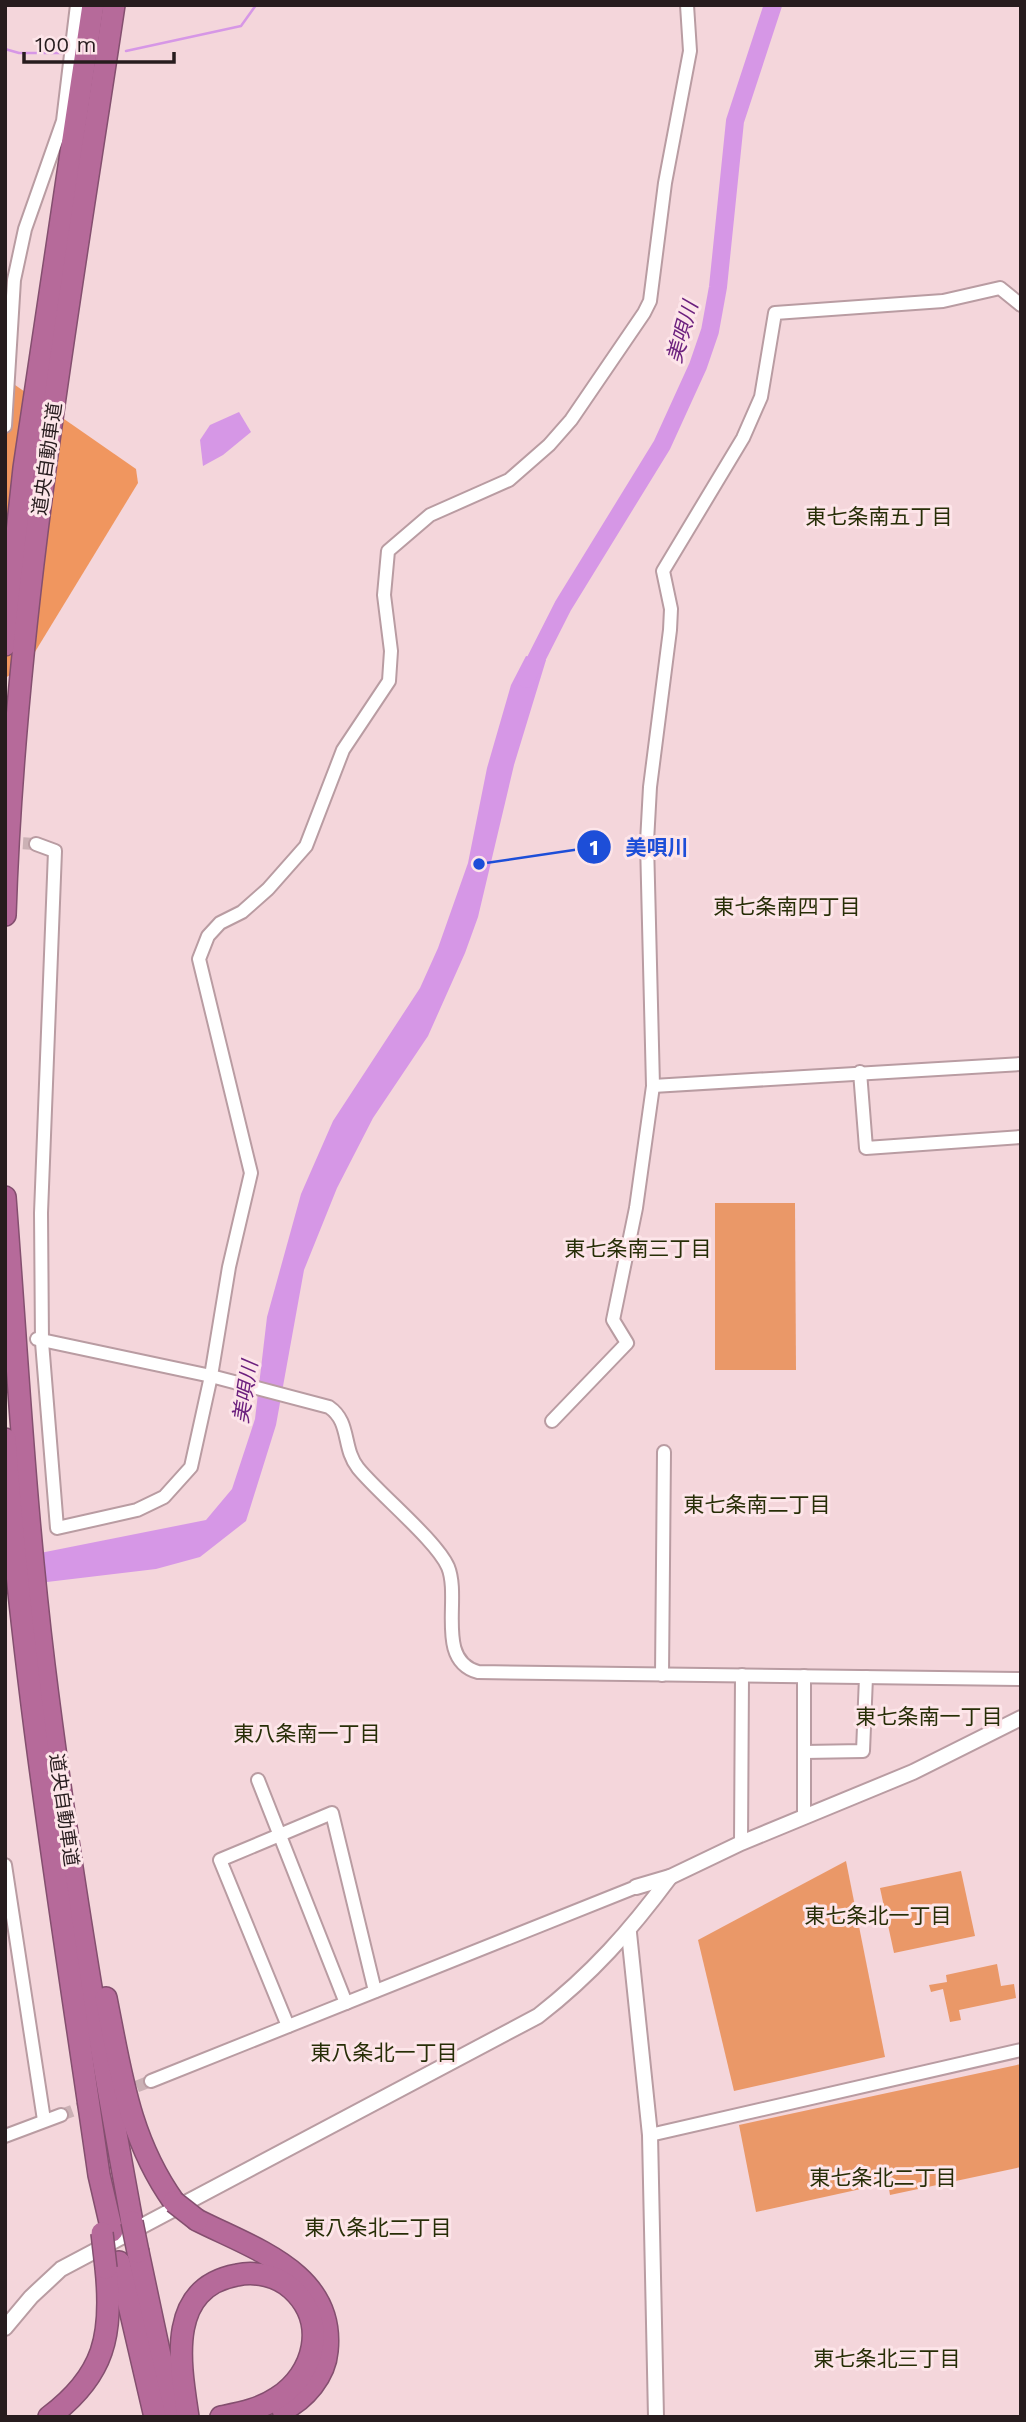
<svg xmlns="http://www.w3.org/2000/svg" width="1026" height="2422" font-family="'Work Sans','Noto Sans JP',sans-serif">
  <style>
    .green { fill: #ea9868 }
    .forest { fill: #f0965f }
    .water { fill: #d697e6 }
    .lines { fill: none; stroke-linecap: round; stroke-linejoin: round }
    .stream { stroke: #d697e6; stroke-width: 2.5 }
    .river { stroke: #d697e6; stroke-width: 18 }
    .minor-tunnel { stroke: #cbb1b5; stroke-width: 12; stroke-dasharray: 12 6; stroke-linecap: butt }
    .minor-casing { stroke: #b99ca2; stroke-width: 16 }
    .tertiary-casing { stroke: #b99ca2; stroke-width: 18 }
    .motorway-casing { stroke: #844f6f; stroke-width: 24 }
    .minor { stroke: #fff; stroke-width: 12 }
    .tertiary { stroke: #fff; stroke-width: 14 }
    .motorway { stroke: #b66a9a; stroke-width: 21 }
    .motorway-bridge-casing { stroke: #844f6f; stroke-width: 24; stroke-linecap: butt }
    .motorway-bridge { stroke: #b66a9a; stroke-width: 21 }
    .labels { text-anchor: middle; dominant-baseline: central; stroke-width: 6; stroke-linejoin: round; paint-order: stroke }
    .street-label { font-size: 19px; fill: #271c1e; stroke: #fde5e9 }
    .water-label { font-size: 21px; font-style: italic; fill: #6c207e; stroke: #fde5e9 }
    .neighbourhood-label { font-size: 21px; fill: #272e07; stroke: #fde5e9 }
    .leader { fill: none; stroke: #1d4ed8; stroke-width: 2.5 }
    .callout-dot { fill: #1d4ed8; stroke: #fde5e9; stroke-width: 2.5 }
    .mark-label { font-size: 21px; text-anchor: middle; font-weight: bold; fill: #fff }
    .callout-label { font-size: 21px; text-anchor: middle; font-weight: bold; fill: #1d4ed8; stroke: #fde5e9; stroke-width: 6; stroke-linejoin: round; paint-order: stroke }
  </style>
  <rect width="100%" height="100%" fill="#f4d6db"/>
  <g class="green">
    <polygon points="715,1203 795,1203 796,1370 715,1370"/>
    <polygon points="846,1861 885,2057 734,2091 698,1940"/>
    <polygon points="961,1871 975,1936 894,1953 880,1888"/>
    <polygon points="997,1964 1001,1986 1014,1984 1016,1998 959,2010 961,2020 950,2022 943,1989 931,1992 929,1985 947,1982 946,1975"/>
    <polygon points="1021,2064 1021,2167 890,2195 888,2183 756,2212 739,2125"/>
  </g>
  <polygon class="forest" points="5,378 136,469 138,483 27,665 5,678"/>
  <g class="water">
    <polygon points="239,412 251,432 223,455 203,466 200,440 210,425"/>
    <polygon points="526,656 546,660 514,765 478,917 465,953 428,1036 373,1118 337,1188 304,1270 276,1425 246,1521 200,1557 156,1569 5,1587 5,1560 206,1520 232,1489 255,1419 267,1317 301,1194 333,1121 420,988 438,948 468,863 487,768 511,685"/>
  </g>
  <g class="lines">
    <g class="stream">
      <polyline points="5,49 19,53 67,53"/>
      <polyline points="126,51 241,26 256,5"/>
    </g>
    <polyline class="river" points="526,679 563,606 662,445 698,366 710,331 718,287 735,121 773,5"/>
    <g class="minor-tunnel">
      <polyline points="5,842 36,844"/>
      <polyline points="120,2093 151,2081"/>
      <polyline points="61,2115 93,2103"/>
    </g>
    <g class="minor-casing">
      <g id="minor">
        <polyline points="5,426 14,280 25,229 63,121 77,5"/>
        <polyline points="36,844 55,851 41,1213 42,1342 57,1528 137,1510 164,1497 191,1467 211,1376 229,1267 251,1173 199,959 208,936 220,923 242,912 268,889 306,846 343,750 389,681 391,651 384,595 388,551 430,515 509,480 549,445 571,420 644,313 650,301 665,183 690,51 687,5"/>
        <polyline points="860,1072 866,1148 1021,1137"/>
        <polyline points="653,1086 1021,1064"/>
        <path d="M 37,1339 L 211,1376 L 329,1407 C 351,1422 342,1448 358,1468 C 379,1494 436,1540 448,1567 C 461,1599 435,1660 478,1672 L 1021,1679"/>
        <polyline points="552,1421 627,1343 613,1320 636,1208 653,1086 647,842 650,787 670,630 671,609 663,571 743,438 761,397 775,313 943,301 1000,288 1021,305"/>
        <polyline points="662,1675 664,1452"/>
        <polyline points="804,1676 804,1752 863,1751 866,1677"/>
        <polyline points="804,1752 804,1817"/>
        <polyline points="258,1780 346,2003"/>
        <polyline points="741,1843 742,1675"/>
        <polyline points="5,1865 44,2120"/>
        <polyline points="288,2026 220,1860 332,1813 375,1991"/>
        <polyline points="151,2081 636,1887"/>
        <polyline points="650,2135 1021,2050"/>
        <polyline points="5,2136 61,2115"/>
      </g>
    </g>
    <g class="tertiary-casing">
      <g id="tertiary">
        <polyline points="636,1887 670,1877 741,1843 913,1772 1021,1718"/>
        <polyline points="629,1933 650,2135 656,2417"/>
        <path d="M 5,2328 L 31,2297 L 61,2269 L 538,2016 C 592,1974 630,1931 670,1877"/>
      </g>
    </g>
    <g class="motorway-casing">
      <g id="motorway">
        <polyline points="5,645 24,468 93,5"/>
        <path d="M 5,915 C 15,609 69,307 114,5"/>
        <path d="M 5,1197 C 17,1353 25,1509 44,1665 C 67,1852 98,2037 132,2222"/>
        <path d="M 5,1439 C 23,1686 64,1930 99,2175 L 112,2231"/>
        <path d="M 106,1998 C 121,2073 129,2139 174,2202"/>
        <path d="M 197,2220 C 254,2249 335,2273 327,2351 C 325,2376 305,2399 283,2410"/>
        <polyline points="138,2252 173,2417"/>
        <polyline points="119,2262 155,2417"/>
        <path d="M 49,2417 C 105,2375 113,2335 106,2268"/>
        <path d="M 188,2417 C 180,2364 166,2288 237,2275 C 256,2271 278,2276 292,2289 C 328,2322 315,2374 277,2398 C 261,2409 240,2413 221,2417"/>
      </g>
    </g>
    <use href="#minor" class="minor"/>
    <use href="#tertiary" class="tertiary"/>
    <use href="#motorway" class="motorway"/>
    <g class="motorway-bridge-casing">
      <g id="motorway-bridge">
        <polyline points="174,2202 197,2220"/>
        <polyline points="132,2222 138,2252"/>
        <polyline points="102,2233 106,2268"/>
      </g>
    </g>
    <use href="#motorway-bridge" class="motorway-bridge"/>
  </g>
  <g class="labels">
    <g class="street-label">
      <text transform="translate(47 459) rotate(-82)">道央自動車道</text>
      <text transform="translate(64 1810) rotate(82)">道央自動車道</text>
    </g>
    <g class="water-label">
      <text transform="translate(682 332) rotate(-74)">美唄川</text>
      <text transform="translate(245 1392) rotate(-81)">美唄川</text>
    </g>
    <g class="neighbourhood-label">
      <text x="879" y="516">東七条南五丁目</text>
      <text x="787" y="906">東七条南四丁目</text>
      <text x="638" y="1248">東七条南三丁目</text>
      <text x="757" y="1504">東七条南二丁目</text>
      <text x="929" y="1716">東七条南一丁目</text>
      <text x="307" y="1733">東八条南一丁目</text>
      <text x="878" y="1915">東七条北一丁目</text>
      <text x="384" y="2052">東八条北一丁目</text>
      <text x="883" y="2177">東七条北二丁目</text>
      <text x="378" y="2227">東八条北二丁目</text>
      <text x="887" y="2358">東七条北三丁目</text>
    </g>
  </g>
  <path class="leader" d="M479 864L594 847"/>
  <g class="callout-dot">
    <circle cx="479" cy="864" r="7"/>
    <circle cx="594" cy="847" r="18"/>
  </g>
  <g class="mark-label">
    <text x="594" y="855">1</text>
  </g>
  <g class="callout-label">
    <text x="657" y="855">美唄川</text>
  </g>
  <rect width="1026" height="2422" fill="none" stroke="#271c1e" stroke-width="14"/>
  <path d="M24 52v10h150v-10" fill="none" stroke="#271c1e" stroke-width="3.5"/>
  <text x="35" y="52" font-size="21" fill="#271c1e" stroke="#fde5e9" stroke-width="5" paint-order="stroke">100 m</text>
</svg>
